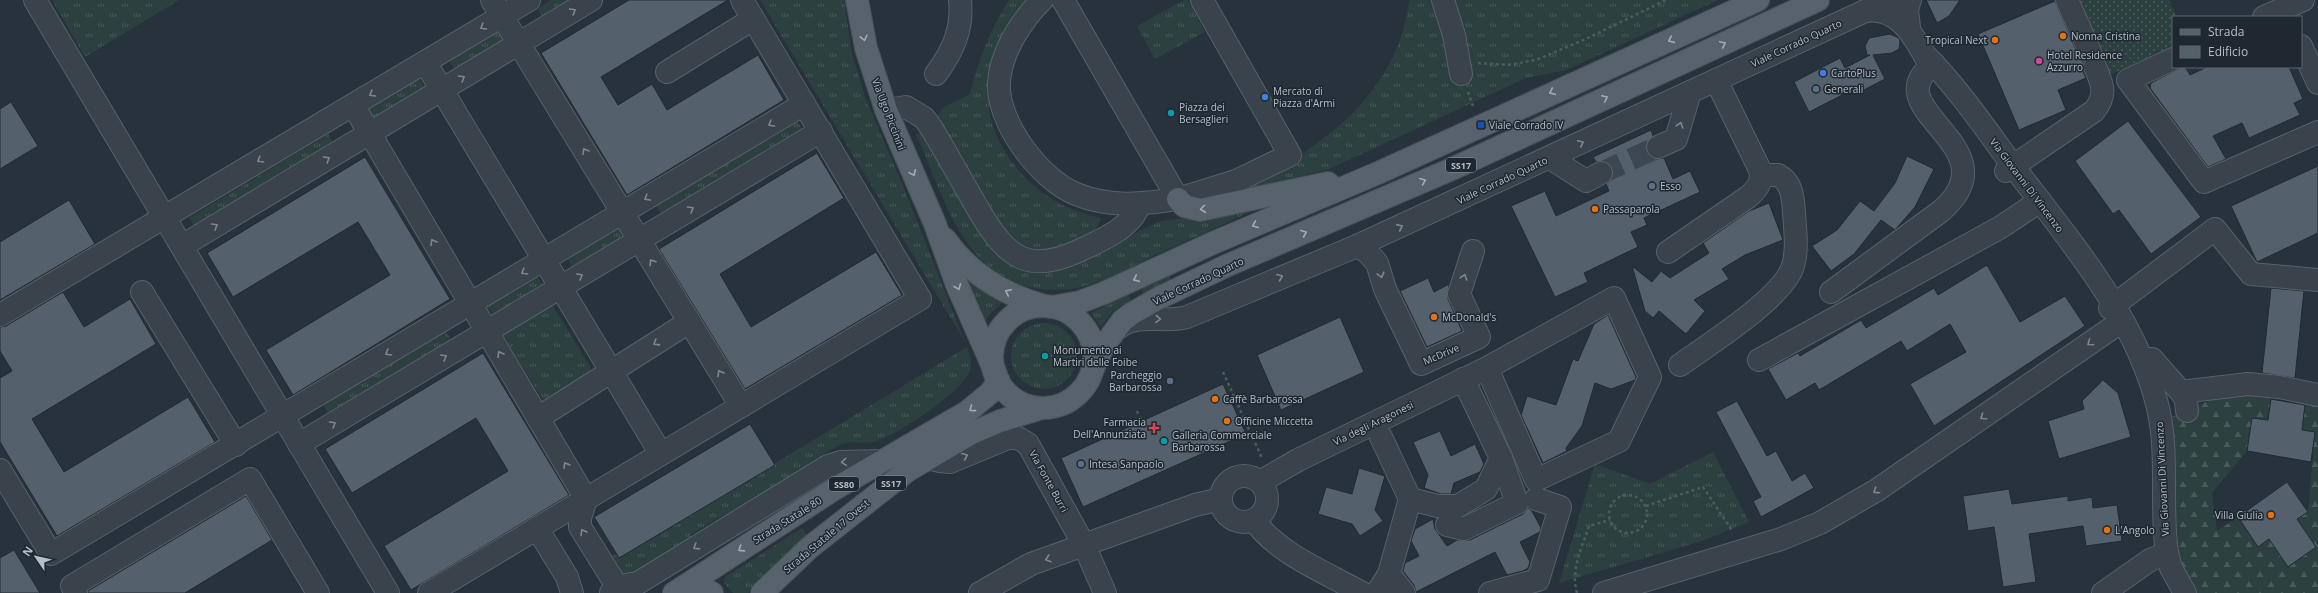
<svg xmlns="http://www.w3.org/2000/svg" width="2318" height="593" font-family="'Open Sans',sans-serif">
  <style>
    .grass { fill: url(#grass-tufts) }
    .forest { fill: url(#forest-firs) }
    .garden { fill: url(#garden-dots) }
    .building { fill: #54606b; stroke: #212a33 }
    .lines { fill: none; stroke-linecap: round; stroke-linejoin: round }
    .minor-tunnel { stroke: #3c4751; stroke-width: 22; stroke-dasharray: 22 11; stroke-linecap: butt }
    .minor-casing { stroke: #58616a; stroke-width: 24 }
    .major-casing { stroke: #464f58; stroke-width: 24 }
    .path { stroke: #4a5d5d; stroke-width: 2.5; stroke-dasharray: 3 3; stroke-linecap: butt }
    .minor { stroke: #3a434c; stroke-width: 22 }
    .major { stroke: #58626c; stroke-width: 22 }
    .oneway { stroke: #7e8790 }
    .oneway2 { stroke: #a3acb5 }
    .food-dot { fill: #e8710a; stroke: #1f2831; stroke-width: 1.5 }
    .hotel-dot { fill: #d1479c; stroke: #1f2831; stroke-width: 1.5 }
    .shop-dot { fill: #3f7fe0; stroke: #1f2831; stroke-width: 1.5 }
    .service-dot { fill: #5c6f8a; stroke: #1f2831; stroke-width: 1.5 }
    .culture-dot { fill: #0f9aa8; stroke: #1f2831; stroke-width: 1.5 }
    .transit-dot { fill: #1a4fb4; stroke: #1f2831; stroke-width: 1.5 }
    .health-dot { fill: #e0444e; stroke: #1f2831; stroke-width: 1.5 }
    .labels { text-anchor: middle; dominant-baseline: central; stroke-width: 3; stroke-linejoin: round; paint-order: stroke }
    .shield { fill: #1f2831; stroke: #89919a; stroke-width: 1 }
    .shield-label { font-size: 9px; font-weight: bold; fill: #b6bec7 }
    .poi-label { font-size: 10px; fill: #b6bec7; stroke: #1f2831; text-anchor: start }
    .street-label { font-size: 10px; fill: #b6bec7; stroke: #1f2831 }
  </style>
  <defs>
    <pattern id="grass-tufts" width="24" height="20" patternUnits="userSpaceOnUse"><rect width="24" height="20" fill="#2c403f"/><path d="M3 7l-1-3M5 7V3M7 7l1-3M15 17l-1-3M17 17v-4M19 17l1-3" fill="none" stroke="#485a59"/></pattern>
    <pattern id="forest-firs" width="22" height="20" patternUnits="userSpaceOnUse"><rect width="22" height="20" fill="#2c403f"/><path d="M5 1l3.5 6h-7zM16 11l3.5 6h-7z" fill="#485a59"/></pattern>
    <pattern id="garden-dots" width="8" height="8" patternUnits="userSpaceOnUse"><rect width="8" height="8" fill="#2c403f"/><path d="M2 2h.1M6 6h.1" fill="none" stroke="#485a59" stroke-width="1.8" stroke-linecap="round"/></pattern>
  </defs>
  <rect width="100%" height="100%" fill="#27323c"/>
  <g class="grass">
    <polygon points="52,0 179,0 85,57"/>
    <polygon points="551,0 574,0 543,18 537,9"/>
    <polygon points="760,0 844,0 852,54 866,100 904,188 964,340"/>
    <path d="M 1009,0 L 1033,0 C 1023,23 1013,47 1002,70 C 998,79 992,88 990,98 C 987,109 992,124 996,134 C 1016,179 1053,208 1101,218 C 1093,245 1058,247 1035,253 L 1009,238 L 935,118 L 944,107 L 970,94 C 978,60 990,30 1009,0 Z"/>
    <polygon points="1184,0 1188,0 1205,32 1155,59 1137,26"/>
    <path d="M 1409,0 L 1718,0 L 1566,70 L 1526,78 L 1327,170 L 1243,189 C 1320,147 1398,96 1409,0 Z"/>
    <polygon points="498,28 508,45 458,76 448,58"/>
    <polygon points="418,77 428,94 378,125 367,107"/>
    <polygon points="796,119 802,129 661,214 655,204"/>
    <path d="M 923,133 L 994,249 L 1081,259 L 1161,221 L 1254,210 C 1222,225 1189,240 1157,254 C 1135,265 1112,278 1088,285 C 1043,299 995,283 968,244 C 945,212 932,170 916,134 Z"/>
    <polygon points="328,134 333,143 195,227 189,218"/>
    <polygon points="617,227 622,237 572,267 567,257"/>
    <polygon points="1169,275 1171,280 1143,293 1141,288"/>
    <polygon points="537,276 543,285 493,315 487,306"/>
    <polygon points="969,279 1005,300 990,314 983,324 967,282"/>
    <polygon points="1128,295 1131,300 1113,311 1101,327 1091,313"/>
    <polygon points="549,299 593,372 544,402 500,330"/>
    <circle cx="1044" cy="356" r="33"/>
    <polygon points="446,331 451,340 329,414 323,405"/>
    <path d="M 967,347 C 970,355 973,363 970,371 C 963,391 894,438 873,442 C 862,444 850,440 840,445 C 823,453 807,465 791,475 L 792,479 L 728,518 L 725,514 L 690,535 L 693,540 L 640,572 L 621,577 L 609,558 L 616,554 L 619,558 Z"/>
    <polygon points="1713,452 1749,522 1702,541 1559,583 1595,464 1650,484"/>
    <polygon points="802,528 807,534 748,593 733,593 724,583 725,577"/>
  </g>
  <polygon class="forest" points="2245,394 2271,396 2268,420 2252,418 2247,451 2212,493 2217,531 2238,517 2258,547 2269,539 2289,567 2316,547 2297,519 2308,512 2315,432 2302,430 2306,400 2318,403 2318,593 2194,593 2177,563 2167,419 2213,399"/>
  <polygon class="garden" points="2074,0 2169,0 2177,17 2173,17 2173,47 2107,76"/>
  <g class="building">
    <polygon points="629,0 728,0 601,77 618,105 652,84 667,110 758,55 784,100 627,195 541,53"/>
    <polygon points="1926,0 1960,0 1949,16 1937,23"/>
    <polygon points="2055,1 2079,57 2084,63 2083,72 2086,78 2058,90 2066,110 2019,130 1978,34"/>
    <polygon points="1890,34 1899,38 1900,42 1899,49 1892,53 1873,55 1885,79 1860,92 1858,87 1809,112 1794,82 1840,58 1845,68 1870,55 1867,55 1865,46 1869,38"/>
    <polygon points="2182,67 2185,67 2190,75 2207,67 2289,67 2303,99 2294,103 2300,115 2249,138 2242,123 2213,136 2226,159 2208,167 2150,88 2151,83"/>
    <polygon points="11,102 38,146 0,169 0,109"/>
    <polygon points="2128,121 2201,217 2151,254 2119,210 2113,214 2075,161"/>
    <polygon points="1651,130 1653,136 1646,145 1647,152 1656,159 1664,158 1673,179 1690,171 1700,192 1644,218 1647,225 1631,232 1638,247 1584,273 1588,282 1555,297 1511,206 1545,191 1556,216 1609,191 1606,184 1612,179 1612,167 1607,162 1596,162 1593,157"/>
    <polygon points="817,153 844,198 720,274 751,327 876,252 902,295 745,389 659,249"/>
    <polygon points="1907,156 1934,169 1915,207 1895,230 1881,220 1854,254 1831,271 1812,246 1837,230 1860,201 1874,211 1895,183"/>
    <polygon points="365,157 450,299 293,395 266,350 390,275 358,222 233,297 207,253"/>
    <polygon points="2318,166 2318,233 2257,262 2231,206"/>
    <polygon points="69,200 95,244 0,300 0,242"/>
    <polygon points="1769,203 1783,240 1745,255 1722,269 1729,279 1694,300 1705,311 1686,334 1659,311 1653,318 1645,311 1632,266 1652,282 1661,271 1670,278 1709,253 1703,243 1749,211"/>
    <polygon points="1987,265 2020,322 2065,296 2085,326 1934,426 1910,384 1966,352 1950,324 1907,351 1901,341 1819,390 1815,383 1786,400 1768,369 1798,353 1800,356 1861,320 1866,328 1934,288 1938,295"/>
    <polygon points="1428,278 1434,292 1449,284 1448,299 1462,331 1427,347 1400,291"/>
    <polygon points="2271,288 2304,291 2295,378 2262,373"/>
    <polygon points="63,292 84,327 130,299 156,344 32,419 64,472 188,397 215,442 57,536 0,442 0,378 12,371 0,351 0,327 6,326"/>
    <polygon points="1608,315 1636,377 1635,380 1611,389 1595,383 1582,426 1566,448 1567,451 1543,463 1521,415 1527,396 1556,405 1573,359 1578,361 1594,324"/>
    <polygon points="1340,317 1364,372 1281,410 1257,355"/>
    <polygon points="483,353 569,495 411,590 384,546 508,471 476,418 352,493 325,449"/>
    <polygon points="2103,380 2118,393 2131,437 2059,459 2048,421 2084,409 2082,401"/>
    <polygon points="1223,384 1246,434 1083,507 1061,458"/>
    <polygon points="2271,399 2305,405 2302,430 2315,432 2311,462 2247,451 2252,418 2268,420"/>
    <polygon points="1737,401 1767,456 1776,451 1792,481 1805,473 1814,488 1761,517 1753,501 1761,497 1716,412"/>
    <polygon points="750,424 775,465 619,558 594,517"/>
    <polygon points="1440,431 1451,456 1475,444 1484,464 1480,472 1454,483 1451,494 1441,494 1424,488 1428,475 1413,442"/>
    <polygon points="1359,468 1385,476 1375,510 1383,521 1360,536 1352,524 1318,514 1326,487 1352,494"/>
    <polygon points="2287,482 2308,512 2297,519 2316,547 2288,567 2269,539 2258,547 2238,517"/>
    <polygon points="2009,489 2012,504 2068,496 2068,501 2092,497 2093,508 2117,505 2122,541 2086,546 2083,526 2029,534 2036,582 2003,587 1994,527 1968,531 1963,496"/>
    <polygon points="246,496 272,540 185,593 88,593 88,591"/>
    <polygon points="1528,508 1532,511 1541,528 1540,532 1520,542 1530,562 1528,568 1523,571 1507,575 1495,552 1416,592 1414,585 1403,571 1405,563 1419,556 1411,541 1415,529 1433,519 1435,529 1447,546 1457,540 1470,540 1523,514"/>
    <polygon points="14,550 40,593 0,593 0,558"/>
  </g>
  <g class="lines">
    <polyline class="minor-tunnel" points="1601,173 1658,147"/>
    <g class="minor-casing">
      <g id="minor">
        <polyline points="35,0 388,593"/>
        <polyline points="492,0 741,406"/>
        <path d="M 1042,0 C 1021,21 1001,52 999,82 C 996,121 1040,180 1076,194 C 1110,208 1143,204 1178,199 L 1063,0"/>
        <polyline points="1443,0 1454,35 1461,74"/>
        <polyline points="2067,0 2090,52"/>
        <path d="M 1865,11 C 1901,5 1917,42 1931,67"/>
        <polyline points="2264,17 2303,0"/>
        <polyline points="1909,28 1907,9 1910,0"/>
        <polyline points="2301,46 2318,83"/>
        <path d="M 1925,55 C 1958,88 1985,128 2013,166 C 2069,240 2136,316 2158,408 C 2169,455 2160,506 2167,553 L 2171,568 L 2185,593"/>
        <polyline points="2173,59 2128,80 2204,182 2318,132"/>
        <polyline points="425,62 661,454"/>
        <polyline points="667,72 753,19"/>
        <path d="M 936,74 C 953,51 963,29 960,0"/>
        <polyline points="353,105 586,499 580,518 580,527 618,588"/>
        <path d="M 886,110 L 906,107 L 924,118 C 931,126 936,136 942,146 C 954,167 966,188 978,209 C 1008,260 1029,276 1087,247 C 1106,238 1134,225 1139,204"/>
        <polyline points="1658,147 1676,139 1690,92"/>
        <polyline points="1550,158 1586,181 1601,173"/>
        <path d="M 2006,171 L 2094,111 C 2107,95 2103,85 2095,67"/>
        <polyline points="1178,199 1236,181 1290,155 1202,0"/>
        <polyline points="182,246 591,0"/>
        <polyline points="1357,246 1367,252 1377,263 1385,289 1421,364 1479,337 1459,294 1473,251"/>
        <path d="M 1668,252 L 1748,197 C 1757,189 1763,182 1760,170 L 1716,80"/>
        <polyline points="142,292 236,445"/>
        <path d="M 1831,292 L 1941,211 C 2016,146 1871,110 1934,64"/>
        <polyline points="2110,308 2215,229 2251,274 2318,280"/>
        <polyline points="0,315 529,0"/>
        <path d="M 1117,329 C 1138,311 1163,324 1187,317 L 1357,246 L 1889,0"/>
        <polyline points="1759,360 2001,227 2040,201"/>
        <polyline points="2142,360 2152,359 2181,392 2248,384 2279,387 2318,395"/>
        <path d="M 1680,365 C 1709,344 1783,298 1793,266 C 1798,249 1795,230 1794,212 C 1793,198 1792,182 1778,175 L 1761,175"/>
        <polyline points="2185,393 2187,411"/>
        <polyline points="538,418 689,322"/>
        <polyline points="299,444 821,131"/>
        <polyline points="928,458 940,461 950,462 1008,438 1018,438 1028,444 1085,547 1105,593"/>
        <polyline points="0,470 51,554 804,104"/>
        <circle cx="1244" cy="499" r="23"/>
        <polyline points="1260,482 1298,460 1487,368 1614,298 1650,377 1619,441 1536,480 1487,368"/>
        <polyline points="1410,499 1438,506 1458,506 1486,489 1501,458 1463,379"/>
        <path d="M 1254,520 C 1276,553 1327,573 1362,593"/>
        <polyline points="1447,525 1464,529 1517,503 1501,458"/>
        <polyline points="537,528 567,577 572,593"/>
        <polyline points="1389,574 1404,593"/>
        <polyline points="76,593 72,586 250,479 318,593"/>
        <polyline points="429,593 920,299 742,0"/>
        <polyline points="611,593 625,585 638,583 828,466 841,462 883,461"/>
        <polyline points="980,593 1031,564 1195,505 1221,499"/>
        <polyline points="1377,593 1389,574 1410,499 1381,437"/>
        <polyline points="1490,593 1538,580 1560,507 1536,499"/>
        <polyline points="1604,593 1781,539 1820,523 1877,490 2122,321"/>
        <polyline points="2103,593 2150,560 2167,553"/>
      </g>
    </g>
    <g class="major-casing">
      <g id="major">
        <polyline points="857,0 866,48 886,110 935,224 957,285 996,374"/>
        <polyline points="1178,199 1184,206 1200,210 1328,183"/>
        <path d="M 945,239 C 969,273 1004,295 1045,306"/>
        <circle cx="1043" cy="357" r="51"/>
        <polyline points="1052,307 1080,302 1104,293 1213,243 1378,173 1758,0"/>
        <polyline points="1092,371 1103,347 1122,321 1131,314 1159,298 1226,266 1452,169 1818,0"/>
        <polyline points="687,585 702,587 712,593"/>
        <polyline points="674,593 836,488 967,412 990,393 999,381"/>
        <polyline points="762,593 809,548 907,471 970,434 1000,421 1042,408"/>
      </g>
    </g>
    <g class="path">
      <polyline points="1478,63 1508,65 1536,60 1588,38 1666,0"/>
      <polyline points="1468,92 1473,106"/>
      <polyline points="1223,372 1262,458"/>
      <polyline points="1137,411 1142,422"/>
      <circle cx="1628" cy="514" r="19"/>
      <polyline points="1646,506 1703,487 1733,532"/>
      <path d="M 1577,593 C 1570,570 1582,548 1589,526 L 1610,520"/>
    </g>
    <use href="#minor" class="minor"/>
    <use href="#major" class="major"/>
  </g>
  <defs><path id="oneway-chevron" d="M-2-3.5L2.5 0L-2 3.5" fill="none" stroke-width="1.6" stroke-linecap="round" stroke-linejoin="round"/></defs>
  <g class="oneway">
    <use href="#oneway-chevron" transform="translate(573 11) rotate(-31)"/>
    <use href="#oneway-chevron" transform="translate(483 27) rotate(149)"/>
    <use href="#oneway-chevron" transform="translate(462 78) rotate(-31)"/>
    <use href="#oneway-chevron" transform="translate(372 94) rotate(149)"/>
    <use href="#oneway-chevron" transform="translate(771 124) rotate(149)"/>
    <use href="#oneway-chevron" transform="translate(1680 125) rotate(-73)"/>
    <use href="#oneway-chevron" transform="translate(1581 143) rotate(-25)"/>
    <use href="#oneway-chevron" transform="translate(585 151) rotate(-121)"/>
    <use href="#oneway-chevron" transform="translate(327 159) rotate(-31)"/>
    <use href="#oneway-chevron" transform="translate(260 160) rotate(149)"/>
    <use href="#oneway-chevron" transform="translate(647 198) rotate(149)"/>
    <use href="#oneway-chevron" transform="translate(691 209) rotate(-31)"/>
    <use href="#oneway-chevron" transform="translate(215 226) rotate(-31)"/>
    <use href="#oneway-chevron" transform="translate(1400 227) rotate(-24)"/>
    <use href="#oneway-chevron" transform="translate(433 242) rotate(-121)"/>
    <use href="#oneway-chevron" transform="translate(652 262) rotate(-122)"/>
    <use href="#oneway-chevron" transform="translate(524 272) rotate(149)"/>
    <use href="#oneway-chevron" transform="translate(1381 275) rotate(75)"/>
    <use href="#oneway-chevron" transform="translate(580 276) rotate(-31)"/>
    <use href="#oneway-chevron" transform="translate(1280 277) rotate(-22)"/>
    <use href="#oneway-chevron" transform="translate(1464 277) rotate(-72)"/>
    <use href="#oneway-chevron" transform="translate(1158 319) rotate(3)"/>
    <use href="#oneway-chevron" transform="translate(656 343) rotate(148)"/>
    <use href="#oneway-chevron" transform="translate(2090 343) rotate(145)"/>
    <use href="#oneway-chevron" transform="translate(388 353) rotate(149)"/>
    <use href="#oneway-chevron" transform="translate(500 354) rotate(-121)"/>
    <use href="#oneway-chevron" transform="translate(444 357) rotate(-31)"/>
    <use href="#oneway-chevron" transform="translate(720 373) rotate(-121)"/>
    <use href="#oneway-chevron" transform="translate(1983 417) rotate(145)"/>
    <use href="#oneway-chevron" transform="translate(333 424) rotate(-31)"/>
    <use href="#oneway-chevron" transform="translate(965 456) rotate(-23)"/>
    <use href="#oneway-chevron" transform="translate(844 462) rotate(175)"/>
    <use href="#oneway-chevron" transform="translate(566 465) rotate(-120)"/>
    <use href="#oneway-chevron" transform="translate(1876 491) rotate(146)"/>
    <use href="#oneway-chevron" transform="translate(583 532) rotate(-121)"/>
    <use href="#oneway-chevron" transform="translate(696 547) rotate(148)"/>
    <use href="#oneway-chevron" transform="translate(1048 559) rotate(162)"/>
  </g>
  <g class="oneway2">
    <use href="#oneway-chevron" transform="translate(864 38) rotate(77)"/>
    <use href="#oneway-chevron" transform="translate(1671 40) rotate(156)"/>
    <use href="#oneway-chevron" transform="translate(1723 44) rotate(-25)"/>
    <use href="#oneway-chevron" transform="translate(1552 92) rotate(155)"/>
    <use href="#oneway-chevron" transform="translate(1605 98) rotate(-25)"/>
    <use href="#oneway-chevron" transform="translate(913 173) rotate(66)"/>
    <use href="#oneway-chevron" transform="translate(1423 181) rotate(-23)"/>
    <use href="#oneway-chevron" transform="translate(1203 209) rotate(173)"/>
    <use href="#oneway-chevron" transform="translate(1255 225) rotate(157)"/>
    <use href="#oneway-chevron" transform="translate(1304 233) rotate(-23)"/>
    <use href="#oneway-chevron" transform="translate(1136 279) rotate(155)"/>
    <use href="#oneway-chevron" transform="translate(958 287) rotate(68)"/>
    <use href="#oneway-chevron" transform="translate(1008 292) rotate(-154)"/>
    <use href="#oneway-chevron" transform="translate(972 409) rotate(143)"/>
    <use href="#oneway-chevron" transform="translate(741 549) rotate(147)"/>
  </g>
  <g class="food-dot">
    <circle cx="2063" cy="36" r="4"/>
    <circle cx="1995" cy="40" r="4"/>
    <circle cx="1595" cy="209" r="4"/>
    <circle cx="1434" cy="317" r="4"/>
    <circle cx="1215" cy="399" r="4"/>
    <circle cx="1227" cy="421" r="4"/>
    <circle cx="2271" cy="515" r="4"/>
    <circle cx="2107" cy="530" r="4"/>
  </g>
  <circle class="hotel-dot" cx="2039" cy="61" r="4"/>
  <g class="shop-dot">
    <circle cx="1823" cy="73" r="4"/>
    <circle cx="1265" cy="97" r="4"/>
  </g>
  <g class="service-dot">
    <circle cx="1816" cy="89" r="4"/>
    <circle cx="1652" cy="186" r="4"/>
    <circle cx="1170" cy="381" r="4"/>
    <circle cx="1081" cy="464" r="4"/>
  </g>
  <g class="culture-dot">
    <circle cx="1171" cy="113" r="4"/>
    <circle cx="1045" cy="356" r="4"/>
    <circle cx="1164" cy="441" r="4"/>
  </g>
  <rect class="transit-dot" x="1477" y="121" width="8" height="8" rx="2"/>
  <path class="health-dot" d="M1152 422h4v4h4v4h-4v4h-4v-4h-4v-4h4z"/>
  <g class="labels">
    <g class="shield">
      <rect x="1446" y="158" width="30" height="14" rx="3"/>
      <rect x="876" y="476" width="30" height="14" rx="3"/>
      <rect x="829" y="477" width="30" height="14" rx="3"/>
    </g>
    <g class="shield-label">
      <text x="1461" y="165">SS17</text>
      <text x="891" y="483">SS17</text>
      <text x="844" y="484">SS80</text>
    </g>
    <g class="poi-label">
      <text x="2071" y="36">Nonna Cristina</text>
      <text x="1987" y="40" text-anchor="end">Tropical Next</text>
      <text x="2047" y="55">Hotel Residence<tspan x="2047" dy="12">Azzurro</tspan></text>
      <text x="1831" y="73">CartoPlus</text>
      <text x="1824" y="89">Generali</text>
      <text x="1273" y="91">Mercato di<tspan x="1273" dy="12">Piazza d'Armi</tspan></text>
      <text x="1179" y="107">Piazza dei<tspan x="1179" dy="12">Bersaglieri</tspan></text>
      <text x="1489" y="125">Viale Corrado IV</text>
      <text x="1660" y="186">Esso</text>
      <text x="1603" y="209">Passaparola</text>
      <text x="1442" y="317">McDonald's</text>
      <text x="1053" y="350">Monumento ai<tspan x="1053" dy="12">Martiri delle Foibe</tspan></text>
      <text x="1162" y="375" text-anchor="end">Parcheggio<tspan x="1162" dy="12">Barbarossa</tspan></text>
      <text x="1223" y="399">Caffè Barbarossa</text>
      <text x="1235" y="421">Officine Miccetta</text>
      <text x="1146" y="422" text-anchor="end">Farmacia<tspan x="1146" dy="12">Dell'Annunziata</tspan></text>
      <text x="1172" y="435">Galleria Commerciale<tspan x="1172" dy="12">Barbarossa</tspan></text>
      <text x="1089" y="464">Intesa Sanpaolo</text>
      <text x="2263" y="515" text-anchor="end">Villa Giulia</text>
      <text x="2115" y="530">L'Angolo</text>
    </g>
    <g class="street-label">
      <text transform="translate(1796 43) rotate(-25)">Viale Corrado Quarto</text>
      <text transform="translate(889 114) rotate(69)">Via Ugo Piccinini</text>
      <text transform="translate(1502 180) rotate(-25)">Viale Corrado Quarto</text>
      <text transform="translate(2027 185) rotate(53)">Via Giovanni Di Vincenzo</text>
      <text transform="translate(1198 281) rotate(-25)">Viale Corrado Quarto</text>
      <text transform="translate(1441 354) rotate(-23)">McDrive</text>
      <text transform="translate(1373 423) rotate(-26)">Via degli Aragonesi</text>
      <text transform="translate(2162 479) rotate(-93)">Via Giovanni Di Vincenzo</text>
      <text transform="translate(1049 481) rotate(61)">Via Fonte Burri</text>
      <text transform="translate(787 520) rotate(-32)">Strada Statale 80</text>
      <text transform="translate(826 536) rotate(-40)">Strada Statale 17 Ovest</text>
    </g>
  </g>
  <rect x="2172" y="16" width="130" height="52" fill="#1f2831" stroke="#5b646d"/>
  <rect x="2180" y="29" width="20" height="6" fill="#58626c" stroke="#5b646d"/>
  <text x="2208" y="36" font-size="12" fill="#b6bec7">Strada</text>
  <rect x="2180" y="46" width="20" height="12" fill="#54606b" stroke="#5b646d"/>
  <text x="2208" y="56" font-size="12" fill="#b6bec7">Edificio</text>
  <g transform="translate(36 557) rotate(304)" stroke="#1f2831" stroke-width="3" paint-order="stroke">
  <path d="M0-3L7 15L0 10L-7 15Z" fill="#b6bec7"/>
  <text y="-6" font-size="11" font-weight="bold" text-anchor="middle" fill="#b6bec7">N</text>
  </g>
</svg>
